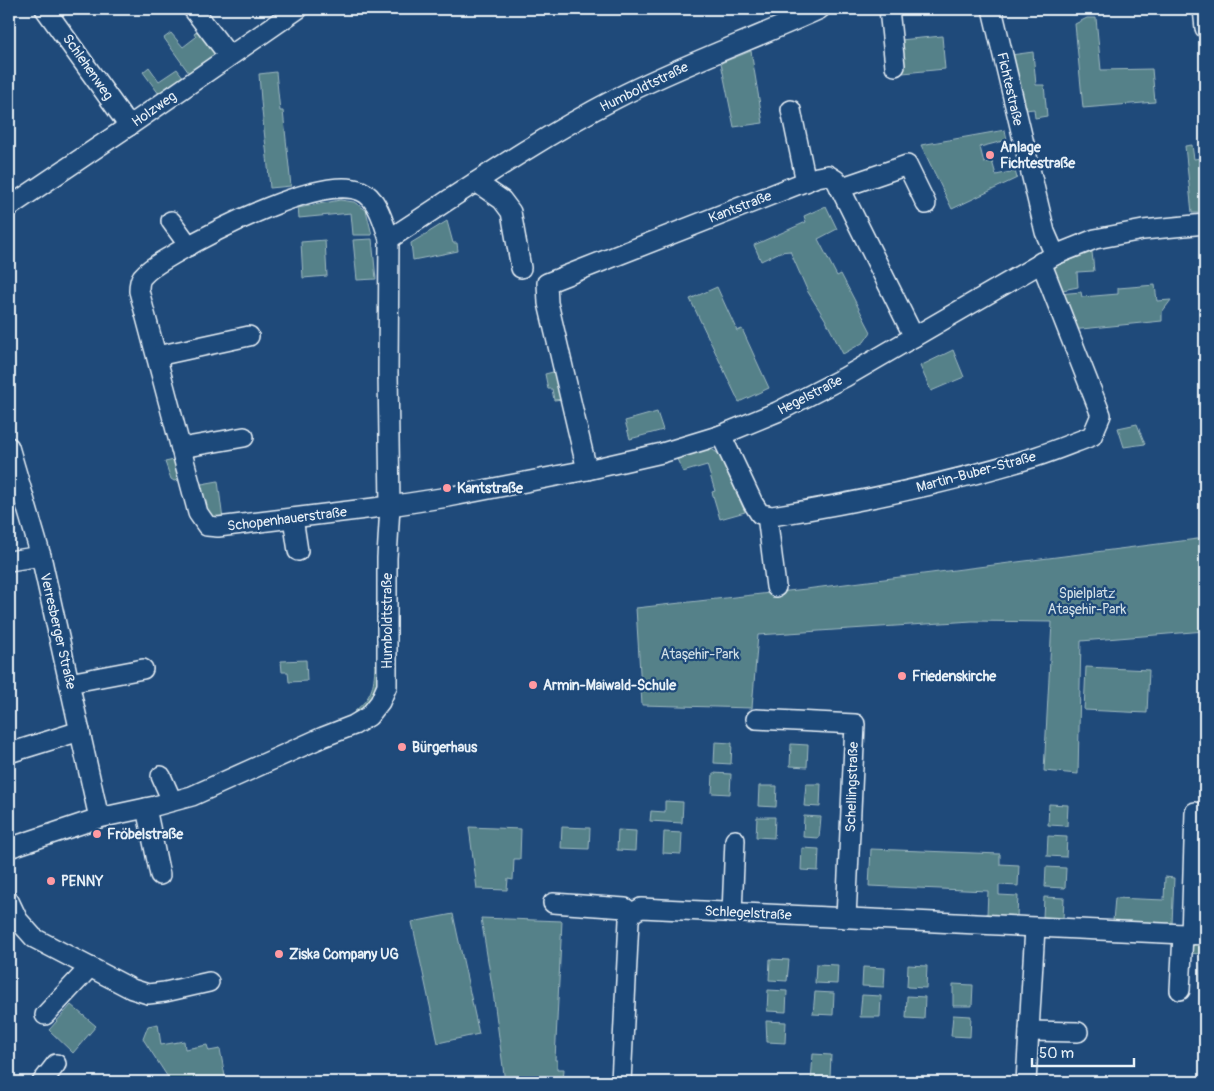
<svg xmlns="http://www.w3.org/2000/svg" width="1214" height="1091" font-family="Pangolin,sans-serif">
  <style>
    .green { fill: #558189; stroke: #9eb9c0 }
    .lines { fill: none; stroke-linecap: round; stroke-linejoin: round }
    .minor-casing { stroke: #e8f1f8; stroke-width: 22 }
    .minor { stroke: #1f4a7a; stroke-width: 19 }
    .poi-dot { fill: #ff9aa2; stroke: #1f4a7a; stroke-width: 2 }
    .labels { text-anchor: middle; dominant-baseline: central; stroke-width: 4.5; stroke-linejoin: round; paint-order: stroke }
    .street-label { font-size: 14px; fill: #e8f1f8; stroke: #1f4a7a }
    .poi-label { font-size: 14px; font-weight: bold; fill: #e8f1f8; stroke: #1f4a7a; text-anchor: start }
    .park-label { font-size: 14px; fill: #d2e0e7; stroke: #1f4a7a }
  </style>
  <rect width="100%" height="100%" fill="#1f4a7a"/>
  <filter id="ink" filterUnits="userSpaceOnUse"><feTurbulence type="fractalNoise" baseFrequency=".02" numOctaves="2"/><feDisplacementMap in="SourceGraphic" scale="10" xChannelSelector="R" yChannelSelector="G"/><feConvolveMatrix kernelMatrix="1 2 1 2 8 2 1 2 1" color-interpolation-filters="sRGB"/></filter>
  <g filter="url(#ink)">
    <g class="green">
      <polygon points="1087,18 1096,18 1101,70 1152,69 1155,102 1083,108 1075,24"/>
      <polygon points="201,28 215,51 215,55 189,73 164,38 171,33 183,47 196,37 194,34"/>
      <polygon points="942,36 945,69 903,73 900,40"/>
      <polygon points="751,51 763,123 734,127 721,63"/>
      <polygon points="1033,52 1036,85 1044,85 1047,116 1035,118 1034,109 1025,110 1011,55"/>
      <polygon points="149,67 159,81 177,69 183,77 159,94 143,72"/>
      <path d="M 276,72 L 280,111 L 283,111 L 291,186 L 270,188 C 267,150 261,112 259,74 Z"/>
      <polygon points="1005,130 1007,140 980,147 984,163 992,161 996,175 1015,171 1017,178 952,209 921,145"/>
      <polygon points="1192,145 1194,159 1202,158 1202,161 1204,160 1205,210 1200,213 1192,213 1185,146"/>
      <polygon points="340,200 354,202 366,210 372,235 353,235 351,213 299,218 298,208"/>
      <polygon points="826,206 837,229 818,239 837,276 841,274 871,332 864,342 843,354 825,319 808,292 790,251 780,252 761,261 754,245 806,222 804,216"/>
      <polygon points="447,221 453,243 457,243 458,251 413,260 411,243"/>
      <polygon points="372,239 376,279 357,280 353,240"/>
      <polygon points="325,240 327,276 303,278 301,242"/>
      <polygon points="1092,252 1094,271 1077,272 1078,287 1057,291 1053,270 1058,265"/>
      <polygon points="1155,285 1157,301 1171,300 1162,312 1162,321 1071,330 1058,294 1081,292 1082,297 1118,294 1118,288"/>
      <polygon points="717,287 737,331 742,329 769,388 739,402 690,299"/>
      <polygon points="953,350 964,377 931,391 920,366"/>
      <polygon points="557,371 563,399 554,400 552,389 548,389 545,374"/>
      <polygon points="657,412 663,430 630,439 625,421"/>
      <polygon points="1137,424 1145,444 1124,447 1118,428"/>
      <polygon points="710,448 719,454 745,512 720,519 712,492 715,491 707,465 683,472 677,459"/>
      <polygon points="174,460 180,480 174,481 171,479 165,462"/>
      <polygon points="218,481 223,520 208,518 196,485"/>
      <polygon points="1205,538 1205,631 1081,641 1078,774 1044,771 1052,622 972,621 758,635 752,708 642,705 636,608 806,589"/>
      <polygon points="306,660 307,681 289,682 288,672 282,672 281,661"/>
      <path d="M 377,663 L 381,667 C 377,694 375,697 355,716 L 354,712 C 372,697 374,687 375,665 Z"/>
      <polygon points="1086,667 1149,670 1147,713 1084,710"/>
      <polygon points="715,742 732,743 731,764 714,763"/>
      <polygon points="791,744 808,745 807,767 790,766"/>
      <polygon points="713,773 731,774 730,794 712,793"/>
      <polygon points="806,784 821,784 820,807 804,806"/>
      <polygon points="759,786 777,786 776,807 758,806"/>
      <polygon points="665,801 683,802 682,823 650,821 651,811 665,812"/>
      <polygon points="1049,804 1068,805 1067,826 1048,825"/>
      <polygon points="804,816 821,817 819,838 803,837"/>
      <polygon points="757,817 775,817 774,838 756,837"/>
      <polygon points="469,827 521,829 520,859 514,859 513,880 508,879 507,890 477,889"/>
      <polygon points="562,827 590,828 589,849 561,848"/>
      <polygon points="618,830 636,831 635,851 617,850"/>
      <polygon points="664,832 682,833 681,854 663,853"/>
      <polygon points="1048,836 1067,837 1066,857 1047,856"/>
      <polygon points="802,848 819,849 818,871 801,870"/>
      <polygon points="871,849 1000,854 1000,864 1019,865 1018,886 999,885 999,895 1018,896 1017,917 987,915 988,891 869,886"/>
      <polygon points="1046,867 1066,868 1065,888 1045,887"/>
      <polygon points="1165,877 1174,878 1172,924 1113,921 1115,898 1164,900"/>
      <polygon points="1044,897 1064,898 1063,919 1043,917"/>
      <polygon points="453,914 479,1034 438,1043 412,922"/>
      <polygon points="481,918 562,921 555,1060 557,1060 557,1069 564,1069 563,1082 505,1082 493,992"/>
      <polygon points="1187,944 1205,945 1205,989 1201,988 1202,954 1187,953"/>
      <polygon points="770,959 789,960 787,981 769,980"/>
      <polygon points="816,964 838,965 837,984 815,983"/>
      <polygon points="908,965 927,966 926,988 907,987"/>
      <polygon points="863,967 885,968 884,987 862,986"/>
      <polygon points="953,984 973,985 972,1006 953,1006"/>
      <polygon points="768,990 787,991 786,1012 767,1011"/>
      <polygon points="815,992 834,993 833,1015 813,1014"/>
      <polygon points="862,995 881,996 880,1017 860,1017"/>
      <polygon points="907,996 925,997 924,1019 906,1018"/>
      <polygon points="71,1005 96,1026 73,1053 49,1030"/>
      <polygon points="953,1015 971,1016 970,1037 951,1036"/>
      <polygon points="766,1021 786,1022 785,1043 767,1042"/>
      <polygon points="158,1024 161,1045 184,1041 185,1049 207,1045 209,1051 220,1049 226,1082 171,1082 143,1039 148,1026"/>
      <polygon points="813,1054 831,1055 830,1077 849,1077 848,1082 811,1082"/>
    </g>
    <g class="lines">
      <g class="minor-casing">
        <g id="minor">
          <polyline points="45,9 129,126"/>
          <polyline points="193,9 229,56"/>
          <polyline points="889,9 895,66"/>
          <polyline points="992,9 1045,232 1055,255"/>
          <polyline points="1203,9 1205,28"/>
          <polyline points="791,110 806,182"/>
          <polyline points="476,182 502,200 511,212 521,268"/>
          <polyline points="840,188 907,165 926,204"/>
          <polyline points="9,207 129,126 298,9"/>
          <polyline points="171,221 189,246"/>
          <path d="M 389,239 C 384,224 378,198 361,191 C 322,174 212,232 176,253 C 165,260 151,266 142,277 C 139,281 139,287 139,291 L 198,513 L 207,526 L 218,527 L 390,506 L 448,497 L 587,470 L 662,453 L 721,435 L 777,412 L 845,377 L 1055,255 L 1095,239 L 1143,230 L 1205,224"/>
          <polyline points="157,356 249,336"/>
          <path d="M 721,435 L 753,503 L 760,514 L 772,516 C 860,502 949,483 1035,457 C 1054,451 1073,443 1092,436 L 1101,415 L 1041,262"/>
          <polyline points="9,447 41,556 99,818"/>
          <polyline points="181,448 244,437"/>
          <polyline points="587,470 548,303 547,283 817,177 828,175 836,180 914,337"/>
          <polyline points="767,515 776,587"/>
          <polyline points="293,518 298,551"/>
          <polyline points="9,561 41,556"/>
          <polyline points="69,683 143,669"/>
          <polyline points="756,719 855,724 846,918"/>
          <polyline points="9,753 80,731"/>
          <polyline points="161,776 172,801"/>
          <polyline points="146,808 160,875"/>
          <path d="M 9,848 L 99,818 L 155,806 L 192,796 L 323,737 L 354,725 L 369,716 L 380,702 L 387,686 L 387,558 L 390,506 L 388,372 L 389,239 C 463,191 536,140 615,99 C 681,65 752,40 820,9"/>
          <polyline points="9,901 18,920 34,938 132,989 148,994 165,992 209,982"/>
          <polyline points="553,903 625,908 632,913"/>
          <polyline points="732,913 735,840"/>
          <polyline points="1191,935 1195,812"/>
          <polyline points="1180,990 1183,935"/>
          <polyline points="45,1015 90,967"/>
          <polyline points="1029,1031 1078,1032"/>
          <polyline points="42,1082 56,1064"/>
          <polyline points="621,1082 629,920 632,913 641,908 1205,935"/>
          <polyline points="1026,1082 1035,928"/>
        </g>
      </g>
      <use href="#minor" class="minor"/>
    </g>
  </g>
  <g class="poi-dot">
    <circle cx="990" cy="155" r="5"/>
    <circle cx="447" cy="488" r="5"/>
    <circle cx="902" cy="676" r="5"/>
    <circle cx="533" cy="685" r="5"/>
    <circle cx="402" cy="747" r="5"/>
    <circle cx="97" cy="834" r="5"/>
    <circle cx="51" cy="881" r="5"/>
    <circle cx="279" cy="954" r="5"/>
  </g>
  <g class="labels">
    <g class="street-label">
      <text transform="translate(88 67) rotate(55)">Schlehenweg</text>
      <text transform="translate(644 87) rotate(-26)">Humboldtstraße</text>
      <text transform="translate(1010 89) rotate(77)">Fichtestraße</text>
      <text transform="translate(154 109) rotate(-35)">Holzweg</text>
      <text transform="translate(740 207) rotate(-21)">Kantstraße</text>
      <text transform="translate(810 395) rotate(-27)">Hegelstraße</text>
      <text transform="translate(976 472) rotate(-15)">Martin-Buber-Straße</text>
      <text transform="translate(287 519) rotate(-7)">Schopenhauerstraße</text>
      <text transform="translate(387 621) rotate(-90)">Humboldtstraße</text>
      <text transform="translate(58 631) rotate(77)">Verresberger Straße</text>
      <text transform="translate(852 787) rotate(-88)">Schellingstraße</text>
      <text transform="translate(748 913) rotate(3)">Schlegelstraße</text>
    </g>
    <g class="poi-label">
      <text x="1000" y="147">Anlage<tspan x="1000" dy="16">Fichtestraße</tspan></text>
      <text x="457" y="488">Kantstraße</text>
      <text x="912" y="676">Friedenskirche</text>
      <text x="543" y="685">Armin-Maiwald-Schule</text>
      <text x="412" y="747">Bürgerhaus</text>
      <text x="107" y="834">Fröbelstraße</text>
      <text x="61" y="881">PENNY</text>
      <text x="289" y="954">Ziska Company UG</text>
    </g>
    <g class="park-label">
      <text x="1087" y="593">Spielplatz<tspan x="1087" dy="16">Ataşehir-Park</tspan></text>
      <text x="700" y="654">Ataşehir-Park</text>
    </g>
  </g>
  <rect width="1214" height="1091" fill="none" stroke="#1f4a7a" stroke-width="30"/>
  <rect x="15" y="15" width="1184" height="1061" fill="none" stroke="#e8f1f8" stroke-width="2" filter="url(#ink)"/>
  <path d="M1032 1058v8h102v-8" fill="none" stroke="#e8f1f8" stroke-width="2.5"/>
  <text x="1039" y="1058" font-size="15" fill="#e8f1f8" stroke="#1f4a7a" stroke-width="4" paint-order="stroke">50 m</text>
</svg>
